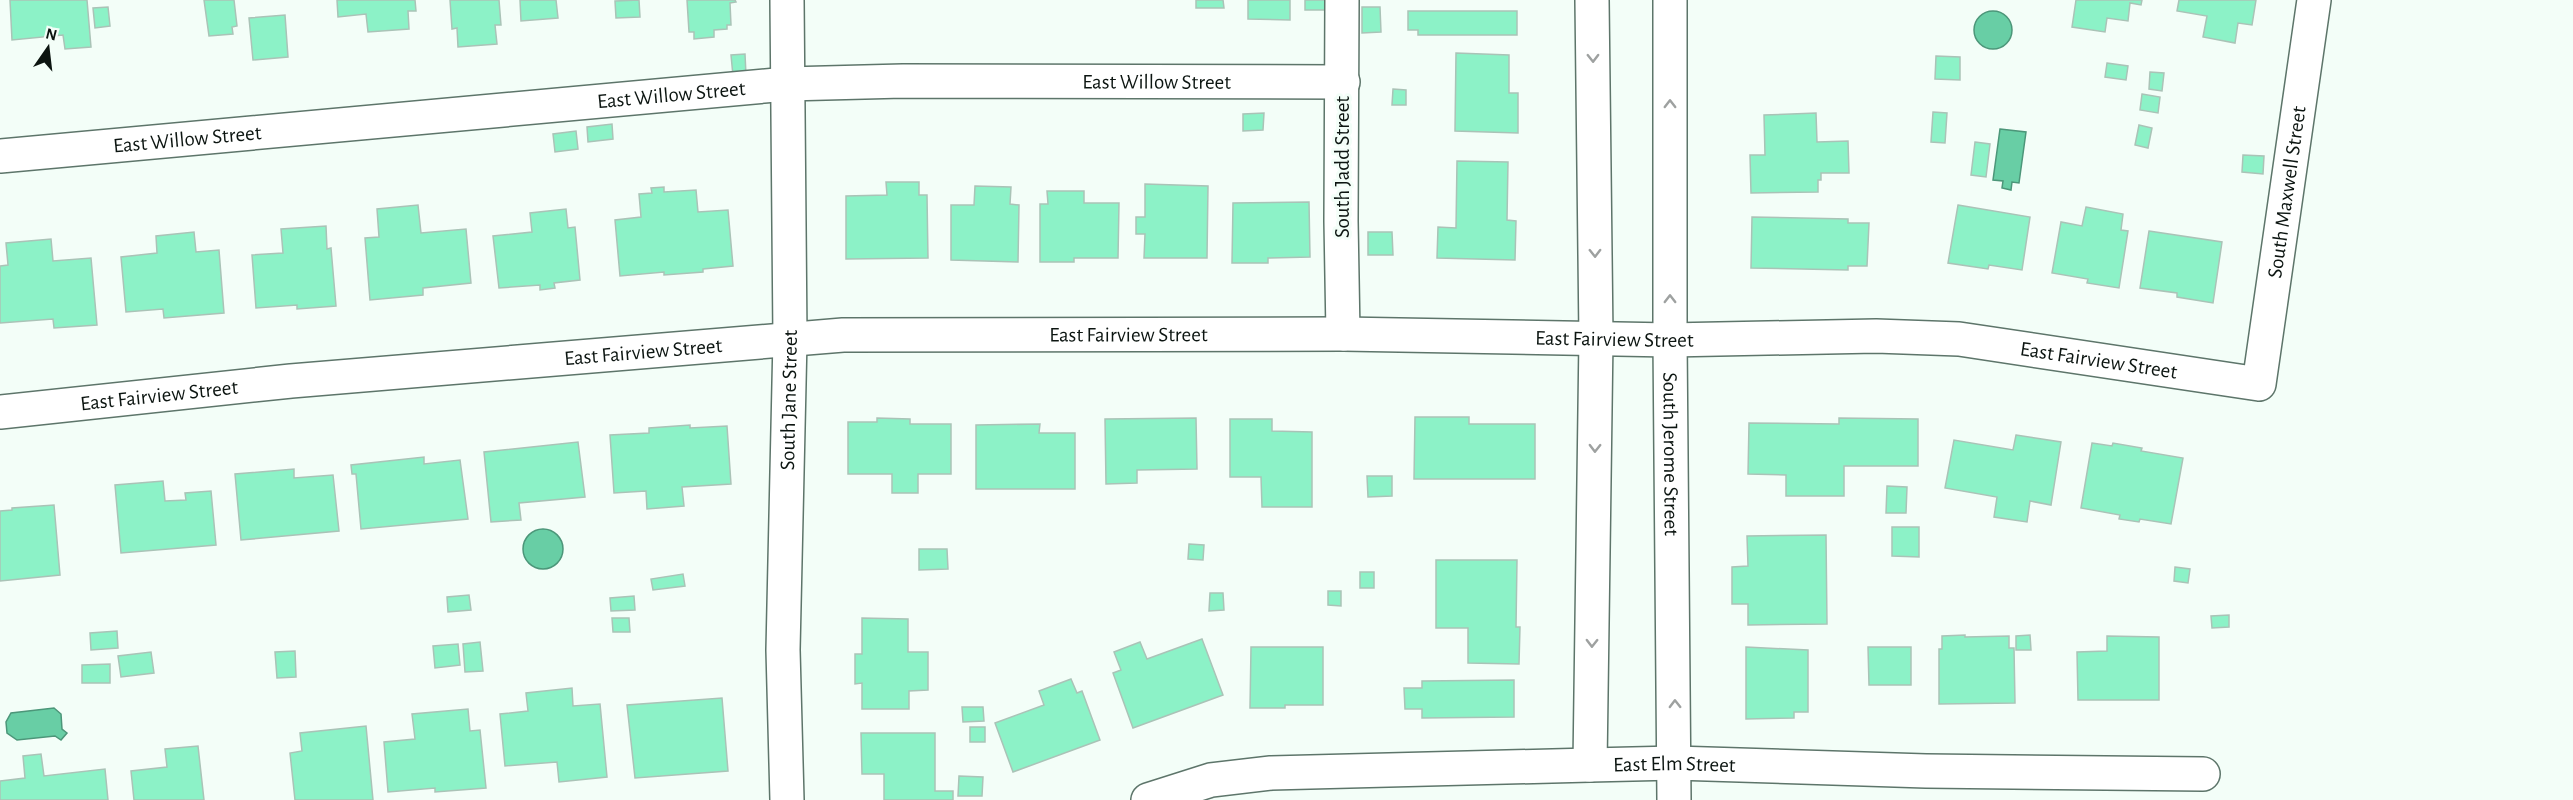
<svg xmlns="http://www.w3.org/2000/svg" width="2573" height="800" font-family="'Alegreya Sans',sans-serif">
  <style>
    .water { fill: #68cea5; stroke: #4c9679; stroke-width: 1.5 }
    .building { fill: #8cf2c7; stroke: #aac3b7; stroke-width: 1.5 }
    .lines { fill: none; stroke-linecap: round; stroke-linejoin: round }
    .minor-casing { stroke: #5d756a; stroke-width: 36 }
    .minor { stroke: #fff; stroke-width: 33 }
    .oneway { stroke: #9ea1a0 }
    .labels { text-anchor: middle; dominant-baseline: central; stroke-width: 6; stroke-linejoin: round; paint-order: stroke }
    .street-label { font-size: 21px; fill: #0c1511; stroke: #f3fef8 }
  </style>
  <rect width="100%" height="100%" fill="#f3fef8"/>
  <g class="water">
    <circle cx="1993" cy="30" r="19"/>
    <polygon points="2000,129 2026,132 2019,183 2012,182 2011,190 2002,188 2003,181 1993,180"/>
    <circle cx="543" cy="549" r="20"/>
    <polygon points="54,708 61,714 62,729 67,733 61,740 55,736 17,740 7,733 6,722 11,713"/>
  </g>
  <g class="building">
    <polygon points="10,0 87,0 91,47 65,49 63,35 12,40"/>
    <polygon points="204,0 234,0 237,26 232,27 233,34 209,36"/>
    <polygon points="337,0 415,0 416,11 408,11 409,29 368,32 366,14 338,17"/>
    <polygon points="450,0 499,0 501,25 495,25 497,44 458,47 457,28 452,29"/>
    <polygon points="520,0 556,0 558,18 521,21"/>
    <polygon points="639,0 640,17 616,18 615,1"/>
    <polygon points="687,0 735,0 736,2 730,3 731,25 727,25 727,29 714,30 714,37 694,39 694,32 689,32"/>
    <polygon points="1196,0 1223,0 1224,8 1196,8"/>
    <polygon points="1248,0 1290,0 1290,20 1248,19"/>
    <rect x="1305" y="0" width="21" height="10"/>
    <polygon points="2076,0 2142,0 2141,5 2130,3 2128,21 2107,18 2105,32 2072,27"/>
    <polygon points="2179,0 2256,0 2252,25 2238,23 2235,43 2203,37 2207,16 2177,11"/>
    <polygon points="108,7 110,26 95,28 93,8"/>
    <polygon points="1362,7 1380,7 1381,32 1362,33"/>
    <polygon points="1408,11 1517,11 1517,35 1418,35 1418,30 1408,30"/>
    <polygon points="285,15 288,57 253,60 249,18"/>
    <polygon points="1456,53 1509,55 1509,93 1518,93 1518,133 1455,131"/>
    <polygon points="745,54 746,75 733,76 731,55"/>
    <polygon points="1936,56 1960,57 1960,80 1935,79"/>
    <polygon points="2107,63 2128,66 2126,80 2105,77"/>
    <polygon points="2150,72 2164,73 2162,91 2149,89"/>
    <polygon points="1393,89 1406,90 1406,105 1392,105"/>
    <polygon points="2142,94 2160,97 2158,113 2140,110"/>
    <polygon points="1933,112 1947,113 1945,143 1931,142"/>
    <polygon points="1264,113 1263,130 1243,131 1243,114"/>
    <polygon points="1816,113 1817,142 1848,141 1849,173 1821,173 1821,180 1818,180 1818,192 1751,193 1750,155 1765,155 1764,115"/>
    <polygon points="612,124 613,139 588,142 587,127"/>
    <polygon points="2139,125 2152,128 2148,148 2135,145"/>
    <polygon points="576,131 578,149 555,152 553,134"/>
    <polygon points="1975,142 1990,144 1986,177 1971,175"/>
    <polygon points="2243,155 2264,156 2263,174 2242,172"/>
    <polygon points="1457,161 1508,162 1507,220 1516,221 1515,260 1437,258 1438,227 1456,228"/>
    <polygon points="886,182 919,182 919,195 927,195 928,258 846,259 846,196 887,195"/>
    <polygon points="1145,184 1208,186 1207,258 1144,258 1145,234 1136,234 1136,217 1145,217"/>
    <polygon points="975,186 1011,187 1010,204 1019,205 1018,262 951,260 951,205 974,205"/>
    <polygon points="664,187 664,192 696,190 698,212 728,210 733,266 703,269 703,272 664,275 664,272 620,276 615,220 641,217 639,194 652,193 651,188"/>
    <polygon points="1047,191 1084,191 1084,203 1119,203 1118,258 1074,258 1074,262 1040,262 1040,204 1048,204"/>
    <polygon points="1309,202 1310,257 1268,258 1268,263 1232,263 1233,203"/>
    <polygon points="418,205 421,233 466,229 471,283 423,288 423,295 370,300 365,238 379,237 377,209"/>
    <polygon points="1958,205 2030,217 2022,270 1989,265 1988,269 1948,263"/>
    <polygon points="2086,207 2123,214 2121,230 2128,231 2119,288 2087,283 2088,279 2052,273 2061,222 2082,226"/>
    <polygon points="566,209 568,228 575,227 580,280 554,283 555,288 540,290 540,285 499,288 493,236 532,232 530,213"/>
    <polygon points="1752,217 1848,219 1848,223 1869,223 1867,266 1848,266 1848,270 1751,268"/>
    <polygon points="326,226 327,249 331,248 336,306 297,309 297,305 256,308 252,255 283,253 281,229"/>
    <polygon points="2149,231 2222,242 2213,303 2177,297 2177,293 2140,288"/>
    <polygon points="194,232 196,252 219,250 224,313 164,318 163,309 126,312 121,257 157,253 156,236"/>
    <polygon points="1368,232 1392,232 1393,255 1368,255"/>
    <polygon points="51,239 53,261 91,258 97,325 54,328 53,319 0,323 0,266 8,265 6,243"/>
    <polygon points="1415,417 1469,417 1469,424 1535,424 1535,479 1414,479"/>
    <polygon points="877,418 910,419 910,424 951,424 951,474 918,474 918,493 892,493 892,474 848,474 848,422 877,422"/>
    <polygon points="1196,418 1197,469 1137,470 1137,483 1106,484 1105,419"/>
    <polygon points="1839,418 1918,419 1918,466 1844,466 1844,496 1786,496 1786,475 1748,474 1749,423 1839,424"/>
    <polygon points="1230,419 1272,419 1272,431 1312,432 1312,507 1262,507 1261,477 1230,477"/>
    <polygon points="1040,424 1039,433 1075,433 1075,489 976,489 976,425"/>
    <polygon points="690,425 690,428 727,426 731,484 682,487 684,506 647,509 646,491 614,493 610,435 649,433 649,428"/>
    <polygon points="2016,435 2061,442 2051,505 2030,501 2027,522 1994,517 1997,497 1945,488 1954,440 2013,450"/>
    <polygon points="578,442 585,497 519,503 521,520 491,522 484,452"/>
    <polygon points="2092,443 2112,446 2113,443 2142,448 2141,451 2183,458 2171,524 2140,519 2139,522 2119,519 2120,515 2081,508"/>
    <polygon points="424,457 424,464 460,460 468,519 361,529 356,474 352,474 351,465"/>
    <polygon points="294,469 294,478 333,475 339,531 241,540 235,474"/>
    <polygon points="1367,476 1392,476 1392,496 1368,497"/>
    <polygon points="163,481 165,501 186,500 185,493 211,491 216,545 121,553 115,485"/>
    <polygon points="1887,486 1907,487 1906,513 1886,513"/>
    <polygon points="54,505 60,575 0,581 0,511 12,510 12,508"/>
    <polygon points="1892,527 1919,527 1919,557 1892,556"/>
    <polygon points="1826,535 1827,624 1748,625 1748,604 1732,604 1732,567 1748,566 1747,536"/>
    <polygon points="1189,544 1204,545 1203,560 1188,559"/>
    <polygon points="919,549 947,549 948,569 919,570"/>
    <polygon points="1436,560 1517,560 1516,627 1520,627 1519,664 1468,663 1468,628 1436,628"/>
    <polygon points="2175,567 2190,569 2188,583 2174,581"/>
    <rect x="1360" y="572" width="14" height="16"/>
    <polygon points="683,574 685,586 653,590 651,579"/>
    <polygon points="1328,591 1341,591 1341,606 1328,605"/>
    <polygon points="1210,593 1223,593 1224,610 1209,611"/>
    <polygon points="469,595 471,610 448,612 447,597"/>
    <polygon points="634,596 635,610 611,611 610,598"/>
    <polygon points="2229,615 2229,627 2212,628 2211,616"/>
    <polygon points="612,618 629,618 630,632 613,632"/>
    <polygon points="862,618 908,619 908,652 928,652 928,690 909,691 909,709 862,709 862,683 855,684 855,654 862,654"/>
    <polygon points="117,631 118,648 91,650 90,633"/>
    <polygon points="1965,635 1965,637 2009,636 2009,648 2014,648 2015,703 1939,704 1939,649 1942,649 1942,636"/>
    <polygon points="2030,635 2031,650 2016,650 2016,636"/>
    <polygon points="2107,636 2159,637 2159,700 2078,700 2077,652 2107,651"/>
    <polygon points="1202,639 1223,695 1133,728 1113,673 1121,670 1114,652 1140,642 1147,659"/>
    <polygon points="480,642 483,671 465,672 463,644"/>
    <polygon points="458,644 460,665 435,668 433,646"/>
    <polygon points="1251,647 1323,647 1323,705 1285,705 1285,708 1250,708"/>
    <polygon points="1746,647 1808,650 1808,712 1794,712 1794,718 1746,719"/>
    <polygon points="1868,647 1911,647 1911,685 1869,685"/>
    <polygon points="295,651 296,677 277,678 275,652"/>
    <polygon points="151,652 154,673 121,677 118,656"/>
    <polygon points="110,664 110,683 82,683 82,665"/>
    <polygon points="1071,679 1077,693 1082,691 1100,740 1013,772 995,723 1044,705 1039,691"/>
    <polygon points="1514,680 1514,717 1422,718 1422,709 1405,709 1404,688 1422,688 1422,681"/>
    <polygon points="572,688 573,706 600,704 607,777 559,782 557,762 505,766 500,714 528,711 526,693"/>
    <polygon points="722,698 728,771 635,778 627,705"/>
    <polygon points="962,707 983,707 984,721 963,722"/>
    <polygon points="468,709 470,731 480,730 486,788 435,792 435,788 388,792 384,742 415,739 412,714"/>
    <polygon points="366,726 373,800 295,800 290,753 302,751 300,733"/>
    <rect x="970" y="727" width="15" height="15"/>
    <polygon points="861,733 935,733 935,791 953,791 953,800 884,800 884,774 862,774"/>
    <polygon points="198,746 204,800 134,800 131,771 167,767 165,749"/>
    <polygon points="41,754 44,776 105,769 108,800 0,800 0,781 25,778 23,756"/>
    <polygon points="959,776 983,777 982,796 958,796"/>
  </g>
  <g class="lines">
    <g class="minor-casing">
      <g id="minor">
        <polyline points="1342,0 1341,221 1343,334"/>
        <path id="s1" d="M 1670,0 L 1670,340 L 1674,800"/>
        <path id="s2" d="M 0,156 L 787,84 L 903,81 L 1343,82"/>
        <path id="s3" d="M 0,412 L 291,381 L 843,335 L 1343,334 L 1670,340 L 1876,336 L 1959,339 L 2259,384 L 2314,0"/>
        <polyline points="1590,765 1596,338 1592,0"/>
        <path id="s4" d="M 787,800 L 783,650 L 790,339 L 787,0"/>
        <path id="s5" d="M 1148,800 L 1211,780 L 1271,773 L 1590,765 L 1675,763 L 1926,771 L 2203,774"/>
      </g>
    </g>
    <use href="#minor" class="minor"/>
  </g>
  <defs><path id="oneway-chevron" d="M-2-3.5L2.5 0L-2 3.5" fill="none" stroke-width="1.6" stroke-linecap="round" stroke-linejoin="round" transform="scale(1.5)"/></defs>
  <g class="oneway">
    <use href="#oneway-chevron" transform="translate(1593 58) rotate(89)"/>
    <use href="#oneway-chevron" transform="translate(1670 104) rotate(-90)"/>
    <use href="#oneway-chevron" transform="translate(1595 253) rotate(89)"/>
    <use href="#oneway-chevron" transform="translate(1670 299) rotate(-90)"/>
    <use href="#oneway-chevron" transform="translate(1595 448) rotate(91)"/>
    <use href="#oneway-chevron" transform="translate(1592 643) rotate(91)"/>
    <use href="#oneway-chevron" transform="translate(1675 704) rotate(-91)"/>
  </g>
  <g class="labels">
    <g class="street-label">
      <text stroke="none"><textPath href="#s2" startOffset="1160">East Willow Street</textPath></text>
      <text stroke="none"><textPath href="#s2" startOffset="674">East Willow Street</textPath></text>
      <text stroke="none"><textPath href="#s2" startOffset="188">East Willow Street</textPath></text>
      <text transform="translate(1342 167) rotate(-90)">South Jadd Street</text>
      <text stroke="none"><textPath href="#s3" startOffset="2460">South Maxwell Street</textPath></text>
      <text stroke="none"><textPath href="#s3" startOffset="1132">East Fairview Street</textPath></text>
      <text stroke="none"><textPath href="#s3" startOffset="1618">East Fairview Street</textPath></text>
      <text stroke="none"><textPath href="#s3" startOffset="646">East Fairview Street</textPath></text>
      <text stroke="none"><textPath href="#s3" startOffset="2104">East Fairview Street</textPath></text>
      <text stroke="none"><textPath href="#s3" startOffset="160">East Fairview Street</textPath></text>
      <text stroke="none"><textPath href="#s4" startOffset="400">South Jane Street</textPath></text>
      <text stroke="none"><textPath href="#s1" startOffset="454">South Jerome Street</textPath></text>
      <text stroke="none"><textPath href="#s5" startOffset="530">East Elm Street</textPath></text>
    </g>
  </g>
  <g transform="translate(48 48) rotate(14)" stroke="#f3fef8" stroke-width="4.5" paint-order="stroke">
  <path d="M0-4.5L10 22L0 15L-10 22Z" fill="#0c1511"/>
  <text y="-9" font-size="16" font-weight="bold" text-anchor="middle" fill="#0c1511">N</text>
  </g>
</svg>
